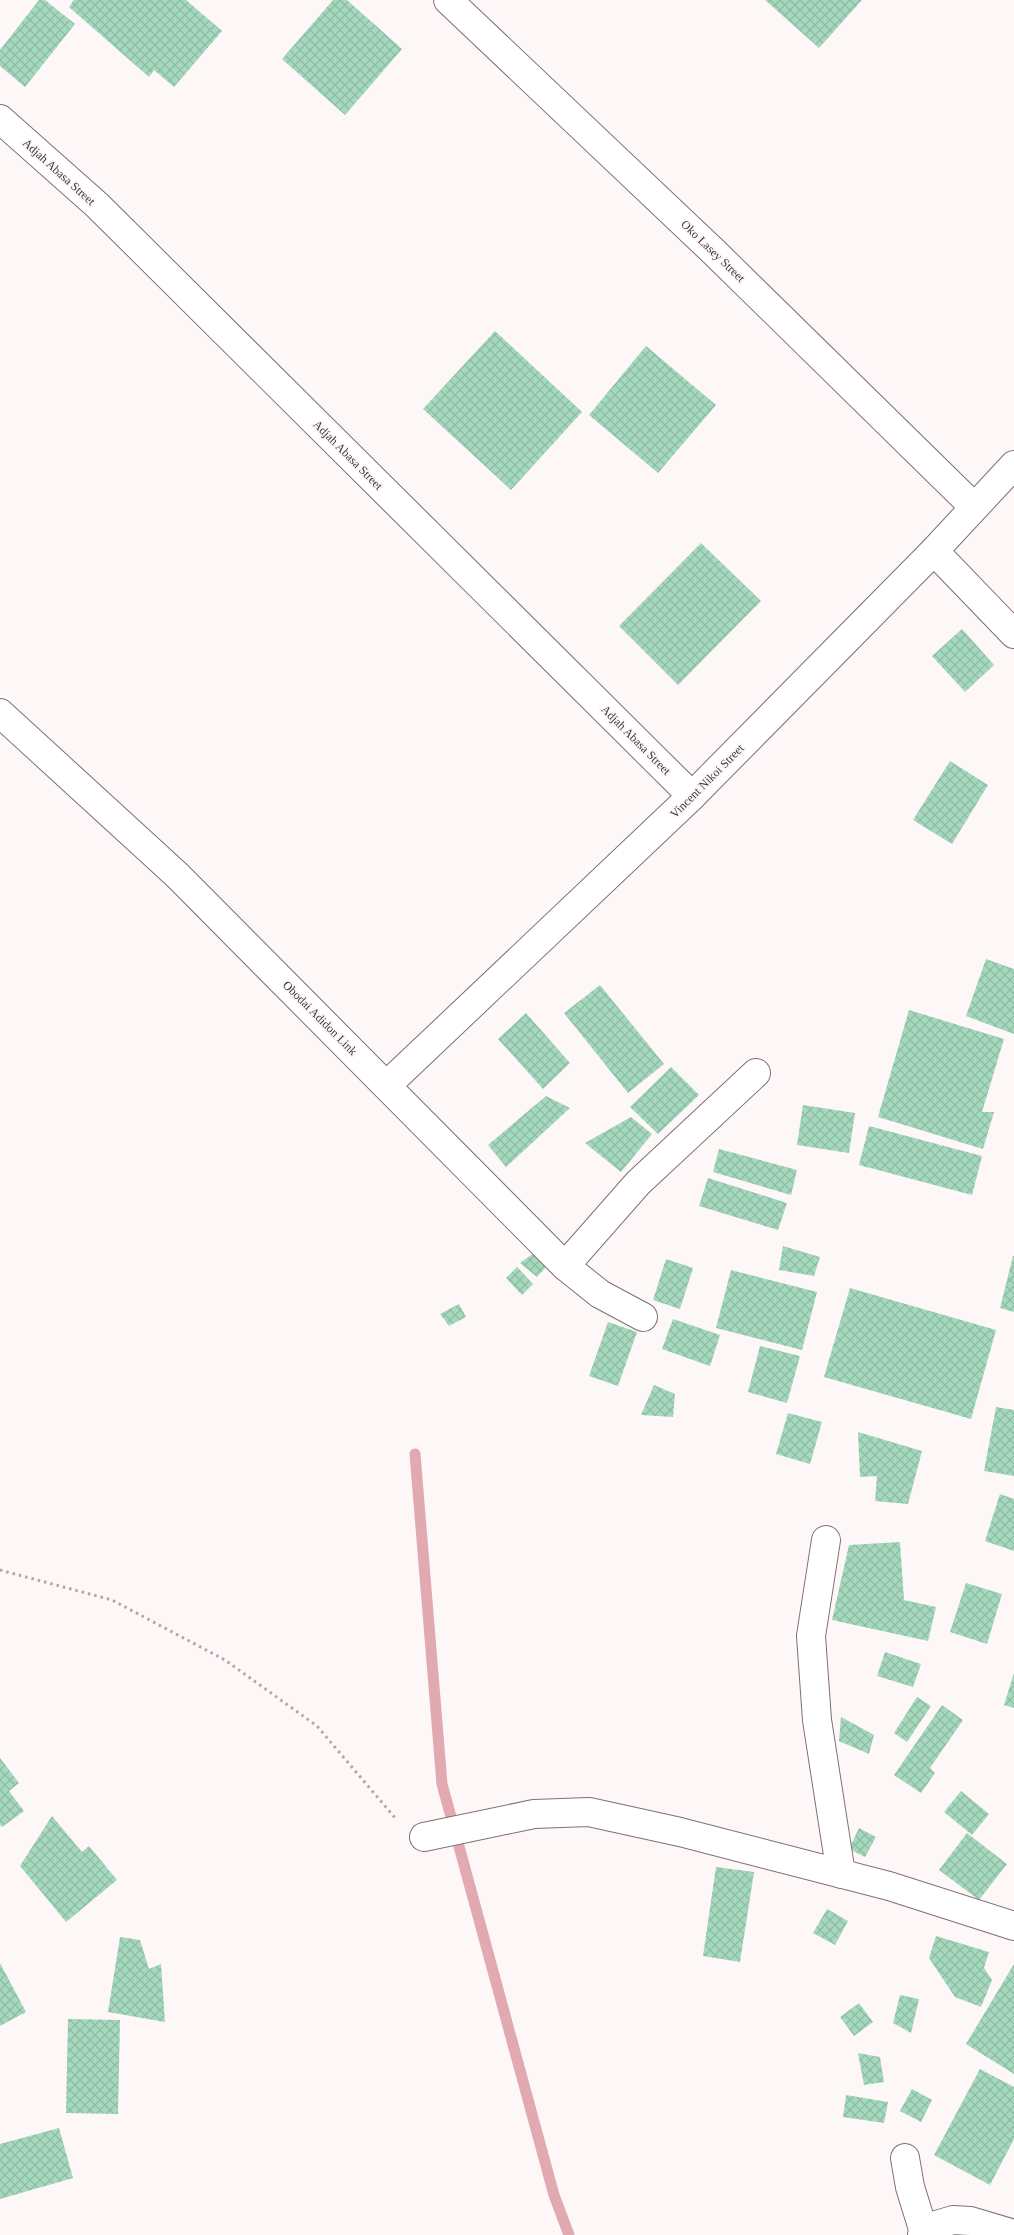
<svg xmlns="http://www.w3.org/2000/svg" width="1014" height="2235" font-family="'Times New Roman',serif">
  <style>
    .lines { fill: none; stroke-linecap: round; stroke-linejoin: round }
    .stream { stroke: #e1a9b0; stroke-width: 11 }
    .building { fill: url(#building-cross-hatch) }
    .minor-casing { stroke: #7f6f71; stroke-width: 30 }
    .path { stroke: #aea7a8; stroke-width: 3; stroke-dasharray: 2.5 4; stroke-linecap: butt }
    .minor { stroke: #fff; stroke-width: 28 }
    .labels { text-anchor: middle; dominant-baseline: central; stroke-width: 4.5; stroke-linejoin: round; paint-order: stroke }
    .street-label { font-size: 12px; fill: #3e3738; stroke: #fef7f8 }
  </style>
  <defs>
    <pattern id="building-cross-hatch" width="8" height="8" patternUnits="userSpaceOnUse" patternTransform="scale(1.25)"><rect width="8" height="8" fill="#a5d9be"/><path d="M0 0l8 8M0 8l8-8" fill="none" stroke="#8fbba4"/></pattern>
  </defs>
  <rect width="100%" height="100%" fill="#fef7f8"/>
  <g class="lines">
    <polyline class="stream" points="415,1454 442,1784 554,2195 569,2235"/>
  </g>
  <g class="building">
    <polygon points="39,0 45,0 75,24 25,87 0,66 0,50"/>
    <polygon points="74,0 186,0 222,31 174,87 154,70 149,77 69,7"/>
    <polygon points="333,0 347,0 402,49 345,115 282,59"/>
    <polygon points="765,0 862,0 819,48"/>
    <polygon points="495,331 582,412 511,490 423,409"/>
    <polygon points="646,346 716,405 658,473 589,415"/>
    <polygon points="701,543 761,601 678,685 619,626"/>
    <polygon points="962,629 994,665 965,692 932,656"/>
    <polygon points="950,761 988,785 952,844 913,820"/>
    <polygon points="986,959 1014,969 1014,1034 966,1016"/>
    <polygon points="600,985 664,1064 628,1093 564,1013"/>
    <polygon points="909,1010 1004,1039 982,1112 994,1112 983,1149 878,1117"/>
    <polygon points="526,1013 570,1063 543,1089 498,1039"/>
    <polygon points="671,1067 699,1095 658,1134 630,1107"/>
    <polygon points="546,1096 570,1108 506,1167 488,1145"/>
    <polygon points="803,1105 855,1113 849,1153 797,1145"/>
    <polygon points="631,1117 652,1134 621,1172 585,1143"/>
    <polygon points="869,1126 982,1156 972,1195 859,1165"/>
    <polygon points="719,1149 797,1170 791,1195 713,1172"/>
    <polygon points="708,1178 787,1203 778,1230 699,1206"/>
    <polygon points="783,1246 820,1257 814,1276 779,1270"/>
    <polygon points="534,1253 548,1265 537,1277 520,1263"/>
    <polygon points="1013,1256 1014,1256 1014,1312 1000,1308"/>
    <polygon points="666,1259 693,1268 680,1309 653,1300"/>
    <polygon points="517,1267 533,1284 522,1295 506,1278"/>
    <polygon points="731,1270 817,1292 802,1350 716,1328"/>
    <polygon points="850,1288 996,1330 971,1419 824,1377"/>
    <polygon points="459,1304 466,1317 449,1326 440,1314"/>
    <polygon points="673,1319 720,1335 710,1366 662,1349"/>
    <polygon points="608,1322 637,1332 618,1386 589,1376"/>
    <polygon points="760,1346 800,1356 787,1403 748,1392"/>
    <polygon points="654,1385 675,1394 673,1417 641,1415"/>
    <polygon points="996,1407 1014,1410 1014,1476 984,1471"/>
    <polygon points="788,1413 822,1422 810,1464 776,1454"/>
    <polygon points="858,1432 922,1451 908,1504 875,1501 877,1476 860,1477"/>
    <polygon points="1000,1494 1014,1499 1014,1551 985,1541"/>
    <polygon points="900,1542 904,1600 936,1607 928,1641 832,1620 849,1545"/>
    <polygon points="966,1583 1002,1594 987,1644 950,1632"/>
    <polygon points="885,1652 921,1664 913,1687 877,1676"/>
    <polygon points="1014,1673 1014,1708 1004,1705"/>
    <polygon points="917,1697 931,1706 907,1742 894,1733"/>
    <polygon points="942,1705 963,1720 930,1768 935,1773 921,1793 894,1775"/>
    <polygon points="841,1717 874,1735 869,1754 839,1741"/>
    <polygon points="0,1758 19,1783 9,1791 24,1811 2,1827 0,1825"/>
    <polygon points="961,1791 989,1814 972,1835 944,1812"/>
    <polygon points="52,1816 82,1852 89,1846 117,1880 66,1922 20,1866"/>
    <polygon points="859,1828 876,1837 865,1857 849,1849"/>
    <polygon points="967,1833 1007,1864 979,1900 939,1870"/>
    <polygon points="716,1867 754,1872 740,1962 703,1956"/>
    <polygon points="827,1909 848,1921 835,1945 813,1933"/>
    <polygon points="936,1936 989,1952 984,1968 992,1980 981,2007 955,1997 929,1958"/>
    <polygon points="120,1937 140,1940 149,1969 161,1964 165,2022 108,2012"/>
    <polygon points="0,1963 26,2012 0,2026"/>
    <polygon points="1014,1964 1014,2074 966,2044"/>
    <polygon points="900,1995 919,1999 911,2033 893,2023"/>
    <polygon points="859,2003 873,2022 854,2036 840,2017"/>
    <polygon points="68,2019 120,2020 118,2114 66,2113"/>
    <polygon points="858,2053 880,2057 884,2082 864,2085"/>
    <polygon points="980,2069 1014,2087 1014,2139 990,2185 934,2155"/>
    <polygon points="912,2089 932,2100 921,2122 900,2111"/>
    <polygon points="846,2095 888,2102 884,2123 843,2117"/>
    <polygon points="59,2128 73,2178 0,2199 0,2144"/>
  </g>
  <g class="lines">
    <g class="minor-casing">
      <g id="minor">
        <polyline points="448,0 715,253 973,506"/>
        <polyline points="0,119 97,205 692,796"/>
        <polyline points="934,551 1014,634"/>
        <polyline points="0,713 177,875 565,1266 600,1294 643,1317"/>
        <polyline points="387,1085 692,796 934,551 1014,465"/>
        <polyline points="565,1266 638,1183 756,1073"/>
        <polyline points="826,1540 811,1636 817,1720 841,1874"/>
        <polyline points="424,1837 534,1814 589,1812 680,1832 889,1886 1014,1926"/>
        <polyline points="905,2158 910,2187 923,2229 922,2235"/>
        <polyline points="923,2229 953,2220 970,2221 1014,2234"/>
      </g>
    </g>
    <polyline class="path" points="0,1570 112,1600 225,1660 317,1726 396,1819"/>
    <use href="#minor" class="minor"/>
  </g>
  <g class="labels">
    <g class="street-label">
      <text transform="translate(59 172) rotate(42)">Adjah Abasa Street</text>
      <text transform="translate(713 251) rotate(44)">Oko Lasey Street</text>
      <text transform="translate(348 455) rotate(45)">Adjah Abasa Street</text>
      <text transform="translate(636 740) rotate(45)">Adjah Abasa Street</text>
      <text transform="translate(707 781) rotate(-45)">Vincent Nikoi Street</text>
      <text transform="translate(320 1018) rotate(45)">Obodai Adidon Link</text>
    </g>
  </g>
</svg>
